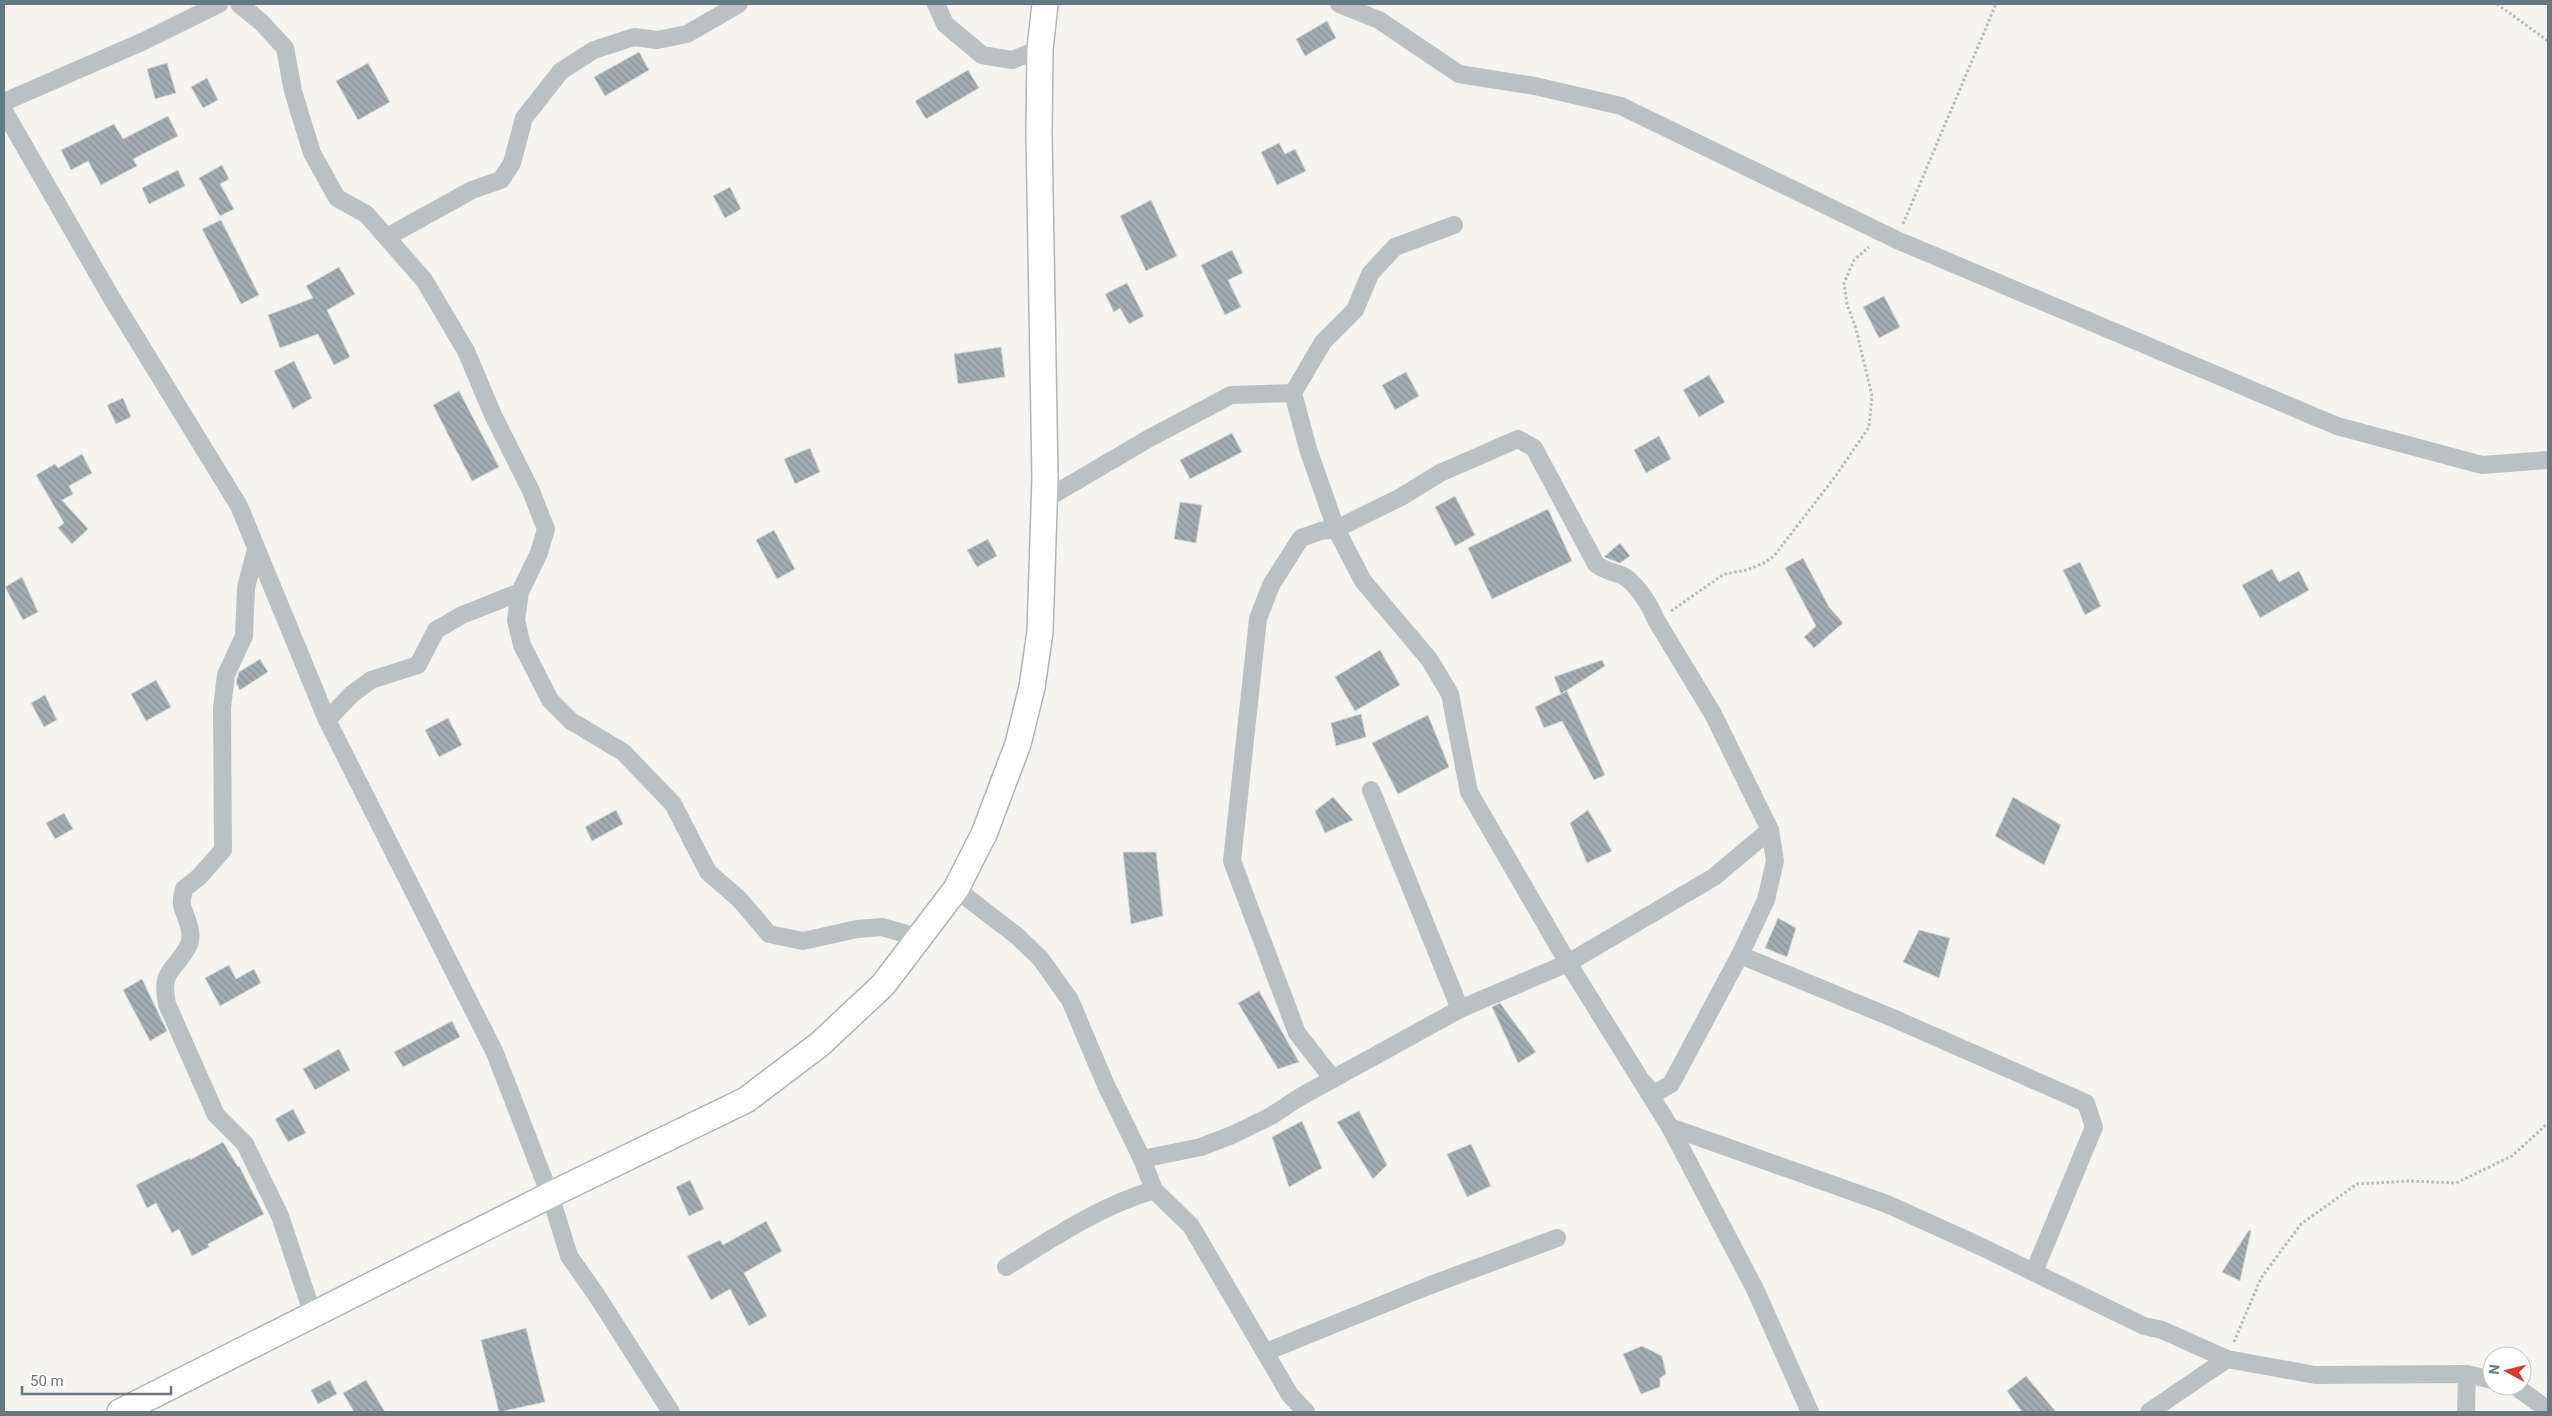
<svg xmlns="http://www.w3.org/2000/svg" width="2552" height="1416" font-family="Roboto,sans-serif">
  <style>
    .building { fill: url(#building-back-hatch); stroke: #d6d6d4 }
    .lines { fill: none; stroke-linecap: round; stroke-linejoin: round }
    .secondary-casing { stroke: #aeb5b8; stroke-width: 28 }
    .path { stroke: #b6babb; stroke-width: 3; stroke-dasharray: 2.5 2.5; stroke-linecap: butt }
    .street { stroke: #bbc1c3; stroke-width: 18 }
    .secondary { stroke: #fff; stroke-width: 25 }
  </style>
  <defs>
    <pattern id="building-back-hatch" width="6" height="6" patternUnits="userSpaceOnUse" patternTransform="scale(1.25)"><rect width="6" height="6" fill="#a3adb1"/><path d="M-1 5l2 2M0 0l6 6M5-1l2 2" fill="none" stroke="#889295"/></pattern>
  </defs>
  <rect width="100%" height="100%" fill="#f5f4f1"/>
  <g class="building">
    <polygon points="1327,21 1336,38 1305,56 1296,39"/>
    <polygon points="639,52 649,70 605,96 594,77"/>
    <polygon points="167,63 176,93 155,99 147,69"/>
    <polygon points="368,63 390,102 358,120 336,81"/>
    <polygon points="968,70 979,88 926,119 915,101"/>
    <polygon points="207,78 218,100 203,108 191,87"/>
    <polygon points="168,116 178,136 133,159 137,166 101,185 88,161 71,170 61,150 114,124 123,139"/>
    <polygon points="1279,143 1285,154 1295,149 1306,171 1277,185 1261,152"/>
    <polygon points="222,165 229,179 220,184 234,209 220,216 199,178"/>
    <polygon points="178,170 185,186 149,204 142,188"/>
    <polygon points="730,187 741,209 725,218 713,196"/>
    <polygon points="1151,200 1177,256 1146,271 1120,216"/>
    <polygon points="221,220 259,295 241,304 202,229"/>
    <polygon points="1232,250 1243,273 1228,280 1241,307 1225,315 1201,265"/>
    <polygon points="339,267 355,294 327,310 350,357 334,365 318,334 280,348 268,315 313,298 306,286"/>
    <polygon points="1127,283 1144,316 1129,324 1120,308 1114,312 1105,294"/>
    <polygon points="1884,296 1900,327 1879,338 1863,307"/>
    <polygon points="1001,347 1005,377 958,384 954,354"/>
    <polygon points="294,361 312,398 293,409 274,371"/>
    <polygon points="1406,372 1419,396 1395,410 1382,385"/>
    <polygon points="1709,375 1725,402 1699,417 1683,390"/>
    <polygon points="459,391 499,467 472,481 433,405"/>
    <polygon points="123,398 131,417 116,424 107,405"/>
    <polygon points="1232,433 1242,452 1190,479 1180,460"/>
    <polygon points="1659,436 1671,459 1646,473 1634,450"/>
    <polygon points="810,448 820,472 795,484 784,459"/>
    <polygon points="82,454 92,473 69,486 73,494 62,500 88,529 72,544 58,528 64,523 36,475 55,464 58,468"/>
    <polygon points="1455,496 1475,535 1455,546 1435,507"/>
    <polygon points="1180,502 1202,505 1196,543 1174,539"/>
    <polygon points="1548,509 1572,561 1492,599 1468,548"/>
    <polygon points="774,530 795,569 777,579 756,540"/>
    <polygon points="988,539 997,556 977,567 967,550"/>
    <polygon points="1620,543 1630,556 1620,563 1604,557"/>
    <polygon points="1803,558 1829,607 1843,623 1814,648 1804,637 1816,626 1785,568"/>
    <polygon points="2080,562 2101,606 2085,615 2063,570"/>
    <polygon points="2272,569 2279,582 2299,571 2309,590 2260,618 2242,585"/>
    <polygon points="22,577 38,612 23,620 5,587"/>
    <polygon points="1380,650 1400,685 1355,711 1335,677"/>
    <polygon points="260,659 268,672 240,690 236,683 239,672"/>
    <polygon points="1602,660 1605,666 1561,694 1554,677"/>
    <polygon points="156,680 171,707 146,721 131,694"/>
    <polygon points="1567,691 1605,775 1594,780 1562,721 1544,728 1535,707"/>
    <polygon points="45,695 57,720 44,727 31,703"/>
    <polygon points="1361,714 1366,737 1336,746 1331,723"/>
    <polygon points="1428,715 1449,767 1398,794 1372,743"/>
    <polygon points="448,718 462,745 439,757 425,730"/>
    <polygon points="1333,797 1353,820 1325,833 1315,811"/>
    <polygon points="2013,797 2061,825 2044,865 1995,836"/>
    <polygon points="616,810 623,824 592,841 585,827"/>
    <polygon points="1588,810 1612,851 1587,863 1570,823"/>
    <polygon points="64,813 73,829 55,839 46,823"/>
    <polygon points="1123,852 1156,852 1163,916 1131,924"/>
    <polygon points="1778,918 1796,928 1787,957 1765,948"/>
    <polygon points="1919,930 1950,938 1939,978 1903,962"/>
    <polygon points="229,965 236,979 254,969 261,983 220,1006 205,978"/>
    <polygon points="142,979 167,1031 150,1041 123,990"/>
    <polygon points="1259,991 1299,1062 1278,1069 1238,1003"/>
    <polygon points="1500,1003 1536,1052 1518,1063 1492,1007"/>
    <polygon points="452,1021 460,1037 403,1067 394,1052"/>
    <polygon points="339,1049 350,1070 315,1090 303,1069"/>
    <polygon points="293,1109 306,1133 288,1142 275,1119"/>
    <polygon points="1359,1111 1387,1165 1373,1179 1337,1122"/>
    <polygon points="1302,1121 1322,1168 1289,1187 1272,1137"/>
    <polygon points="223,1142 238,1167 239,1166 264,1214 208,1244 209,1247 192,1256 179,1229 172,1233 156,1203 147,1208 136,1185 190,1158 190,1160"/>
    <polygon points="1471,1144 1491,1186 1467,1197 1447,1154"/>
    <polygon points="690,1180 704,1209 689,1216 676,1187"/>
    <polygon points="766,1221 782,1251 744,1273 767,1316 749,1326 730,1289 711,1300 687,1256 720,1240 723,1245"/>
    <polygon points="2249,1230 2251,1231 2240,1281 2222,1272"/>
    <polygon points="526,1328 545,1402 499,1412 481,1340"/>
    <polygon points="1642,1346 1662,1356 1666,1374 1660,1378 1660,1387 1641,1394 1623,1354"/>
    <polygon points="2026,1376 2056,1412 2022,1412 2007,1391"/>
    <polygon points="330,1380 337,1394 318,1404 311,1390"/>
    <polygon points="366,1380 385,1412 354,1412 343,1393"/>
  </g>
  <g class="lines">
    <g class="secondary-casing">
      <polyline id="secondary" points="120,1412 550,1195 746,1100 820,1044 883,985 956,889 984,834 1018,744 1032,687 1040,632 1045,478 1039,133 1040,49 1045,4"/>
    </g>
    <g class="path">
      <polyline points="2497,4 2548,41"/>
      <polyline points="1903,224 1996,4"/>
      <polyline points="1671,611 1724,574 1747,570 1764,563 1774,556 1837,474 1869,427 1872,396 1856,329 1847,304 1844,283 1854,260 1869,247"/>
      <polyline points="2234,1342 2261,1278 2301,1224 2357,1184 2410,1181 2456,1183 2512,1156 2548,1123"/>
    </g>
    <g class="street">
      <polyline points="239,4 261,22 285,48 293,91 312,153 337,198 366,214 424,280 466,351 493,415 531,491 546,529 539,553 520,592 516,620 522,645 550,700 571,721 623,752 673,804 708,872 739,899 769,934 803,941 857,929 882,927 920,938"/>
      <polyline points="936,4 945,24 982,55 1012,60 1040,49"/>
      <polyline points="1339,4 1379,20 1459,74 1535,86 1621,106 1897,240 2337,426 2482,465 2548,460"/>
      <polyline points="4,102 144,41 219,4"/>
      <polyline points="4,111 111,297 239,506 327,720 495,1053 550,1195 569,1256 597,1296 671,1412"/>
      <polyline points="1454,225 1395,247 1370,274 1355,310 1323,342 1293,393 1308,449 1336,529 1363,581 1429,659 1450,694 1469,792 1568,963 1670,1127 1887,1204 1984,1248 2144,1326 2162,1330 2227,1359 2315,1375 2467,1374 2492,1380"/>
      <polyline points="387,237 472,190 501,180 512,163 524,118 561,71 594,50 634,37 657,40 687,34 739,4"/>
      <polyline points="1044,500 1148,439 1231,395 1293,393"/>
      <path d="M 256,549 L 246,588 L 244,636 L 226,675 L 222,708 L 223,850 L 199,877 L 184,889 C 183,894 181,900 182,905 C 185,917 194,931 189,944 C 178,970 159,967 167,1004 L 216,1115 L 245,1144 L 280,1216 L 313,1315"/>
      <polyline points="327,720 352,694 371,680 418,665 436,630 462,615 520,592"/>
      <polyline points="1371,790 1460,1009"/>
      <polyline points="956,889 1017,936 1040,958 1070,1000 1105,1083 1142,1159 1201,1147 1232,1135 1271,1116 1300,1097 1460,1009 1568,963 1714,877 1770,830"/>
      <polyline points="1740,955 1888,1016 2086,1103 2094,1127 2034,1272"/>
      <path d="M 1333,1079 L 1297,1033 L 1232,861 L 1258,619 L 1271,585 L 1301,538 L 1321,531 L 1336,529 L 1401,497 L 1440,473 L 1518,439 L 1534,448 L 1596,564 C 1605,571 1611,571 1621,575 C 1635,580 1651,607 1656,620 L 1713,714 L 1770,830 L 1775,861 L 1766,900 L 1740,955 L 1671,1084 L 1652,1095 L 1645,1084"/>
      <polyline points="1670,1127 1755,1289 1810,1412"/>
      <polyline points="1142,1159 1154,1190"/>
      <path d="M 1006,1267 C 1054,1237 1100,1206 1154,1190 L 1191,1226 L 1290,1395 L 1306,1412"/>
      <polyline points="1266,1352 1428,1286 1557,1238"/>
      <polyline points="2515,1386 2541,1405 2546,1412"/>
      <polyline points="2149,1412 2227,1359"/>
      <polyline points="2466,1412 2467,1374"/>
    </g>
    <use href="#secondary" class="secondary"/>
  </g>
  <rect width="2552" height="1416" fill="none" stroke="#657981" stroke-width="10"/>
  <g transform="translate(2507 1371) rotate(277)"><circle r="24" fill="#ffffff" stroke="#c1c9cd"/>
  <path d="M0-4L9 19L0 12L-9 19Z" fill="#dc392a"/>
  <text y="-8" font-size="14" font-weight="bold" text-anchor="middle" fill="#657981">N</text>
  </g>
  <path d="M22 1386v8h149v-8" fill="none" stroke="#657981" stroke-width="2.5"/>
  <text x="30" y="1386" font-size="15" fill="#657981" stroke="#ffffff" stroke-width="4" paint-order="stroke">50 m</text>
</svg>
